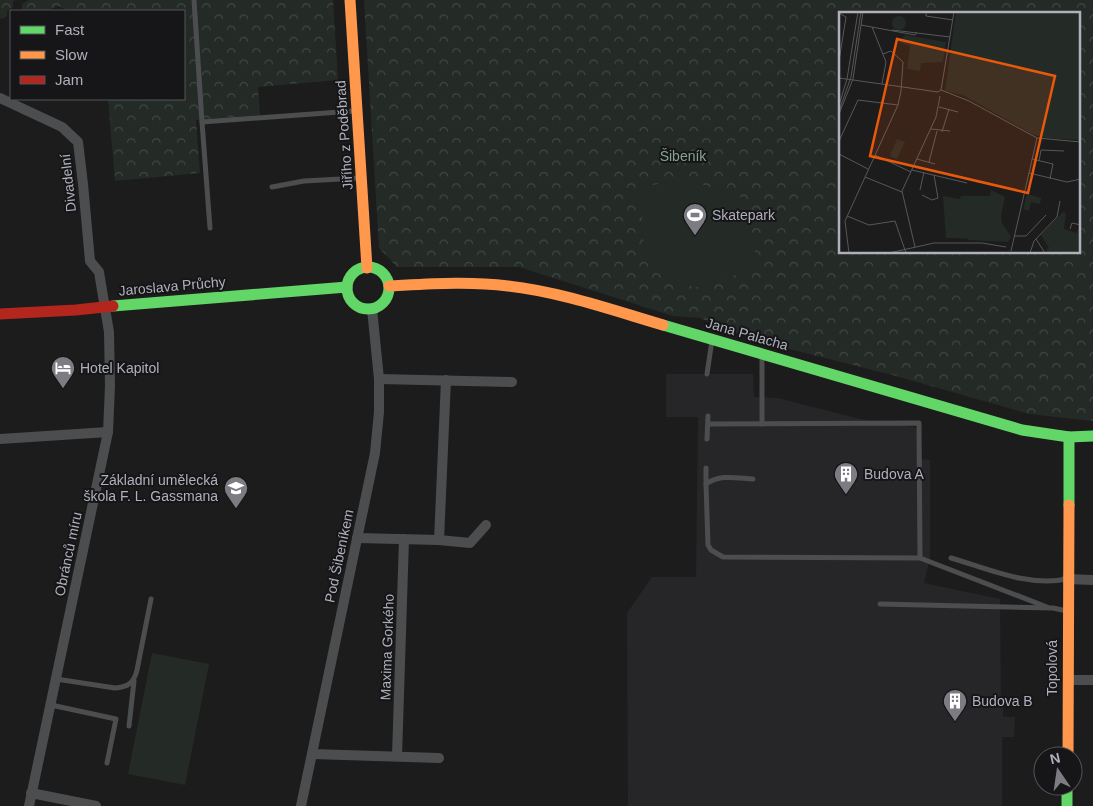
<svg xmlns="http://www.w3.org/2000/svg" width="1093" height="806" font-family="Arial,sans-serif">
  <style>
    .built { fill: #262628 }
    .park { fill: url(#park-crowns); fill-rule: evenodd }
    .pitch { fill: #242b26 }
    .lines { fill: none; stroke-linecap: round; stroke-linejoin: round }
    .lane { stroke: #4c4d4f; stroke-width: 5 }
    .street { stroke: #4c4d4f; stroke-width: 10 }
    .fast { stroke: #63d668; stroke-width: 11 }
    .slow { stroke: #ff974d; stroke-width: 11 }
    .jam { stroke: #b3261e; stroke-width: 11 }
    .labels { text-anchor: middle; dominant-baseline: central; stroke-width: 4; stroke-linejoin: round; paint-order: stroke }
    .street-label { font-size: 14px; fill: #afb0bb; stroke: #161618 }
    .park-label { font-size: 14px; fill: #87a48e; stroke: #161618 }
    .poi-label { font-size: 14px; fill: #afb0bb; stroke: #161618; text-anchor: start }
    .inset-road { fill: none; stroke: #57575c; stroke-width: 1 }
    .view { fill: #e8590c; fill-opacity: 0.15; stroke: #e8590c; stroke-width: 2.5 }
    .inset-edge { fill: none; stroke: #afb0bb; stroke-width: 2.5 }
  </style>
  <defs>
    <pattern id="park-crowns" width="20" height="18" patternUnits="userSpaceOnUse" patternTransform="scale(1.25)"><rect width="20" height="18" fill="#242b26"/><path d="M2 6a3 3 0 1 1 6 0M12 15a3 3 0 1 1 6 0" fill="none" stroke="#414744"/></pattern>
  </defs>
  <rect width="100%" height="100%" fill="#1c1c1c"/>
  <polygon class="built" points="666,374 753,374 754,397 778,398 860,419 914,427 918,430 918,459 930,460 930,558 924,583 1000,599 1001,706 1003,707 1003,717 1015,717 1014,737 1002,737 1002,806 628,806 627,613 652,577 696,577 698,417 666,417"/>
  <g class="park">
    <polygon points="0,0 15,0 13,2 13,7 7,11 7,16 2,19 0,18"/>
    <polygon points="29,0 333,0 338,80 258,87 260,115 196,120 200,173 115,181 108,99 184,99 184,11 69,11 58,6 47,11 21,11 22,10 22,4"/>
    <path d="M 364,0 L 1093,0 L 1093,421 L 1029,414 L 896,376 L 754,340 L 700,318 L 673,316 L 519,267 L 397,267 L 379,248 ZM 840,14 L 1079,14 L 1079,252 L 840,252 Z"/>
  </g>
  <g class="pitch">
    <polygon points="672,181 704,185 724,193 734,194 742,198 746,203 739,222 743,232 753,245 755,252 753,259 744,272 698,287 681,284 670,279 659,269 644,245 642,212 637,191 639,184 649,186"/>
    <polygon points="152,653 209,664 185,785 128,774"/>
  </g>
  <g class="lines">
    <g class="lane">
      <polyline points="194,0 202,122 354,111"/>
      <polyline points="202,122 210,228"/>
      <polyline points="272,187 304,181 359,178"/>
      <polyline points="707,374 712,340"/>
      <polyline points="708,424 919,423 920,558"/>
      <polyline points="762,424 762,357"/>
      <polyline points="707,439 708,416"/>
      <path d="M 753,479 C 736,478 720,474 706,484 L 708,545 L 711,550 L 723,557 L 920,558 L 1047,607"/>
      <polyline points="706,484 706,468"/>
      <path d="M 951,558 C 989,569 1027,587 1067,579"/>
      <polyline points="880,604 1053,608 1067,611"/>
      <path d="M 56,679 L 115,688 C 128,687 134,683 137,670 L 151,599"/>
      <polyline points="51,705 116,719 107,763"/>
      <polyline points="129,726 134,681"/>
    </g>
    <g class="street">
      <polyline points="0,98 62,127 78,142 83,184 90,261 99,272 109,332 110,386 108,432 29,806"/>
      <polyline points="379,379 512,382"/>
      <polyline points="0,439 108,432"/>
      <polyline points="357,538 439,540 470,543 486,525"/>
      <polyline points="439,540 446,380"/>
      <polyline points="1067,579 1093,580"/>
      <polyline points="1068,680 1093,680"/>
      <polyline points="312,754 439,758"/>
      <polyline points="397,756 404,539"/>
      <polyline points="31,793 96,806"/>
      <polyline points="301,806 375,453 379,412 379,379 372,309"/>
    </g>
    <g class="fast">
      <circle cx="368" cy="288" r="21"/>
      <polyline points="113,306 347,287"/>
      <polyline points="663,325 1022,430 1069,437 1093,436"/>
      <polyline points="1069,505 1069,437"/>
      <polyline points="1067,786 1067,806"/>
    </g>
    <g class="slow">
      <polyline points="350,0 367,268"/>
      <path d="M 389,286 C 429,284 468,281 508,286 C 561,292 612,310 663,325"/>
      <polyline points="1068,756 1069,505"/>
    </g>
    <polyline class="jam" points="0,314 76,310 113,306"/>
  </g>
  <defs>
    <g id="stadium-pin" transform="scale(1.25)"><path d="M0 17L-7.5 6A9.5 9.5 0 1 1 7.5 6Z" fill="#7c7c83" stroke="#161618"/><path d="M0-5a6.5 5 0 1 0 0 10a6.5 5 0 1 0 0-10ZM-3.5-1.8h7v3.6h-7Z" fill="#fff"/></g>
    <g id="hotel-pin" transform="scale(1.25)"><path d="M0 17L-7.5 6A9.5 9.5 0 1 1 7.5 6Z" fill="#7c7c83" stroke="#161618"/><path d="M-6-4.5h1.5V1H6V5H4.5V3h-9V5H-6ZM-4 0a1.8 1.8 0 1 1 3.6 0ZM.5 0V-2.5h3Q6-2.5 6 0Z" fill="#fff"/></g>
    <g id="building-pin" transform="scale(1.25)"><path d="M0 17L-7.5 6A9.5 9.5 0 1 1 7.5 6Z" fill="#7c7c83" stroke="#161618"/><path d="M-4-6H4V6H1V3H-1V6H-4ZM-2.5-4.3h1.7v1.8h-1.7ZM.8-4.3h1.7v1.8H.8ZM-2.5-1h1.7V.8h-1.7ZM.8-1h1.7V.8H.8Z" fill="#fff"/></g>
    <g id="school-pin" transform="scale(1.25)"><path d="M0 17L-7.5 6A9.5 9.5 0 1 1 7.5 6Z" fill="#7c7c83" stroke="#161618"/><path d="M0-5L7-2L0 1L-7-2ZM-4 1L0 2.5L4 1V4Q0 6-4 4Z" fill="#fff"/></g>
  </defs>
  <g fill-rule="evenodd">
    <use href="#stadium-pin" x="695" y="215"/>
    <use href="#hotel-pin" x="63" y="368"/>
    <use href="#building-pin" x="846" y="474"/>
    <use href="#school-pin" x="236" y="488"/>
    <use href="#building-pin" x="955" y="701"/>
  </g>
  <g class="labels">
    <g class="street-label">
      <text transform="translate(344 135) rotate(-94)">Jiřího z Poděbrad</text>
      <text transform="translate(68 183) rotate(-96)">Divadelní</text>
      <text transform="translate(172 286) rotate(-5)">Jaroslava Průchy</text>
      <text transform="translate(747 334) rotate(16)">Jana Palacha</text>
      <text transform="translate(68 554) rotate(-78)">Obránců míru</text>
      <text transform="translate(339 556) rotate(-78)">Pod Šibeníkem</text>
      <text transform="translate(387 647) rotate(-88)">Maxima Gorkého</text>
      <text transform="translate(1052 668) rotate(-90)">Topolová</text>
    </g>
    <g class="park-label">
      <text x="683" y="156">Šibeník</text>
    </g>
    <g class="poi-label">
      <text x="712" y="215">Skatepark</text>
      <text x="80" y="368">Hotel Kapitol</text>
      <text x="864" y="474">Budova A</text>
      <text x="218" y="480" text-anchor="end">Základní umělecká<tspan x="218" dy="16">škola F. L. Gassmana</tspan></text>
      <text x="972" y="701">Budova B</text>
    </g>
  </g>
  <g transform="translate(839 12)">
    <rect width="241" height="241" fill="#1c1c1c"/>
    <path d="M 117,0 L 241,0 L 241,128 L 206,126 L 193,122 L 124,83 L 106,79 ZM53 11a7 7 0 1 1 14 0a7 7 0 1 1-14 0ZM 66,23 L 107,30 L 104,50 L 82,51 L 81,59 L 68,57 L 71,34 L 60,30 ZM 188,182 L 202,186 L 201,192 L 192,190 L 190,199 L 184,197 ZM 104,184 L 121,187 L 121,195 L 148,227 L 107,226 ZM 224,200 L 227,201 L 225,217 L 237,221 L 241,214 L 240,241 L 209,241 L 207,238 L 210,236 L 202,223 Z" fill="#242b26"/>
    <path d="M 144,75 L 159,81 L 157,91 L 146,90 ZM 58,127 L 66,130 L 58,147 L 51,144 ZM 152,178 L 166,185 L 162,203 L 163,211 L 172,225 L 169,230 L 129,228 L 128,222 L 115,222 L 108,200 L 116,199 L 122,184 L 151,184 Z" fill="#242b26"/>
    <path class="inset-road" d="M 87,0 L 87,4 L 114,8M 0,1 L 7,5 L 0,49M 22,13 L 76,23 L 78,20M 33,15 L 47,50 L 43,72M 53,18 L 111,25M 0,66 L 99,80 L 102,78 L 130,89 L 198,126 L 242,130M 102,78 L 115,0M 0,93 L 8,67 L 19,0M 100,95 L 119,100M 0,99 L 12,65 L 22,0M 0,102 L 14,67 L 24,0M 92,117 L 111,119M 103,120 L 110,97M 0,129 L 19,88 L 59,93M 0,142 L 29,157M 36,143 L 72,160M 78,147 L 96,152M 193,147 L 214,152 L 211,167M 200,149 L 202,138 L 225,139M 90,150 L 98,119M 73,158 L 128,171M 190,161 L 228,170 L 242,167M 26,165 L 63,180M 81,178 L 85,160M 83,183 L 93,188 L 99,186 L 95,163M 8,204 L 30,213 L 56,209 L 67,241M 231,217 L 233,211 L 242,213M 175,224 L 187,224 L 207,203M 197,227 L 206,241M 76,235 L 63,179 L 97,105 L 101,84M 172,239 L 198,126M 10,241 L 6,209 L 59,93 L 62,79 L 64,50 L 52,39 L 44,42M 50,241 L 95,231 L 143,231 L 167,235M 191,241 L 195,229 L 218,205 L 221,189"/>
    <path class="view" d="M 58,27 L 216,64 L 189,181 L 31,144 Z"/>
    <rect width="241" height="241" class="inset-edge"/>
  </g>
  <rect x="10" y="10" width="175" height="90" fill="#161618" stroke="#535459"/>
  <rect x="20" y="26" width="25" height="8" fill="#63d668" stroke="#535459"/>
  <text x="55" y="35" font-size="15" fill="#afb0bb">Fast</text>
  <rect x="20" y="51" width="25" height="8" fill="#ff974d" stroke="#535459"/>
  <text x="55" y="60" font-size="15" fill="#afb0bb">Slow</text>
  <rect x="20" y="76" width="25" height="8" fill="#b3261e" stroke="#535459"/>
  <text x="55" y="85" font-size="15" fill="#afb0bb">Jam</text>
  <g transform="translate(1058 771) rotate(347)"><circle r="24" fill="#161618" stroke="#535459"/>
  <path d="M0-4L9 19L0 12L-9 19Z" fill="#7c7c83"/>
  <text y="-8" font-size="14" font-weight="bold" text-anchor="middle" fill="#afb0bb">N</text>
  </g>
</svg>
